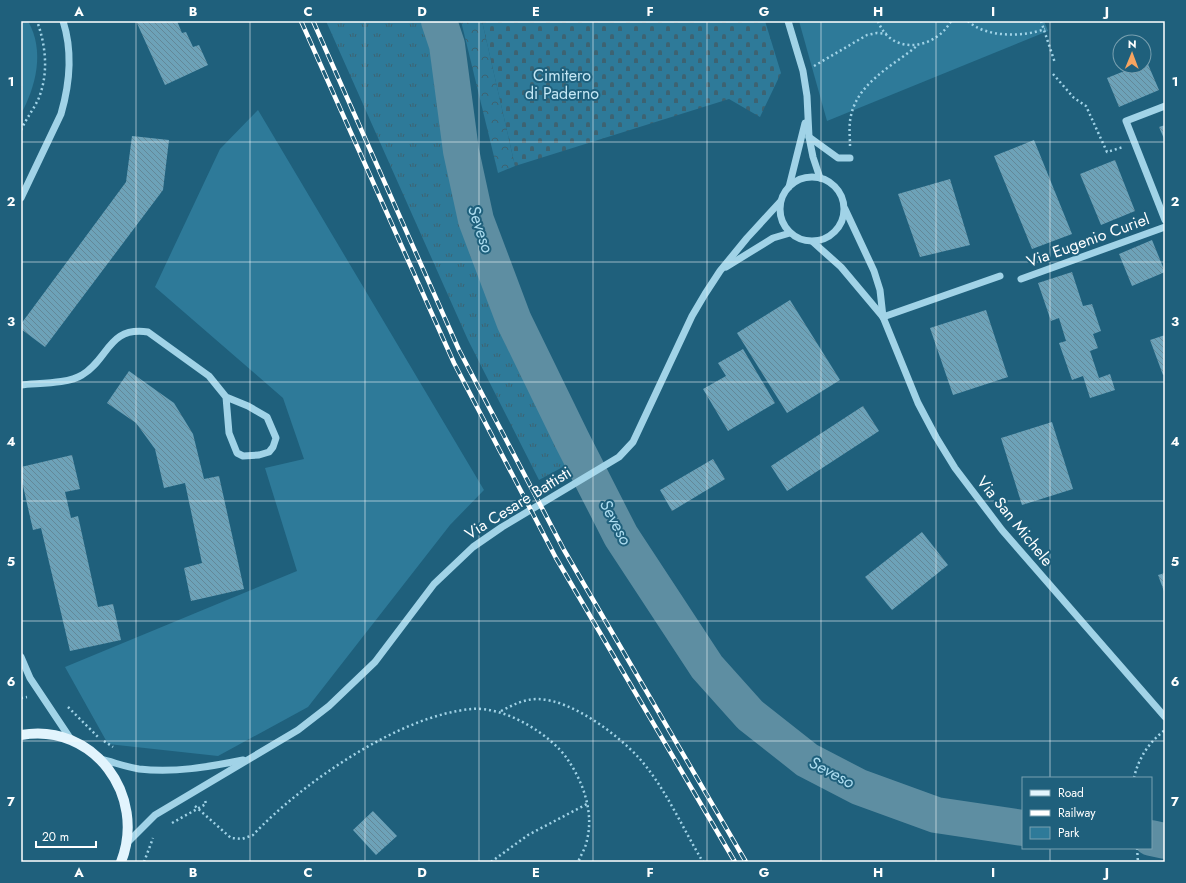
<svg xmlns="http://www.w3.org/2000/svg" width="1186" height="883" font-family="Jost,sans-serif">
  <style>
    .grass { fill: url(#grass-tufts) }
    .forest { fill: url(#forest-crowns) }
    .cemetery { fill: url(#cemetery-stones) }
    .park { fill: #2e7a99 }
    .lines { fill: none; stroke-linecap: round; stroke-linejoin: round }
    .river { stroke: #5e8ea2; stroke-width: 36 }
    .building { fill: url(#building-back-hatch) }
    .path { stroke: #a1d3e7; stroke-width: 2.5; stroke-dasharray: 2 3; stroke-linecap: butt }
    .minor { stroke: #a1d3e7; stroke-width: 7 }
    .major { stroke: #e2f4fd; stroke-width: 10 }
    .rail-casing { stroke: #fff; stroke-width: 4.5 }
    .rail { stroke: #1f607c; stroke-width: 3; stroke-dasharray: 9; stroke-linecap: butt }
    .grid { fill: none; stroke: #fff; stroke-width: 1; stroke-opacity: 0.55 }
    .labels { text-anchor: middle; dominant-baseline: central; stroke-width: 4; stroke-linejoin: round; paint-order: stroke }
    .park-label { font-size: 16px; fill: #c4e7f5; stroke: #1f607c }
    .street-label { font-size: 16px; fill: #fff; stroke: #1f607c }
    .water-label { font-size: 17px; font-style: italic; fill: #acdcef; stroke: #1f607c }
    .neatline { fill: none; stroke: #fff; stroke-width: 1.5 }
    .grid-label { font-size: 13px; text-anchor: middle; font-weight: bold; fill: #fff }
  </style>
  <defs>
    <pattern id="grass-tufts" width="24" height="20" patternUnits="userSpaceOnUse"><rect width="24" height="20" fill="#2e7a99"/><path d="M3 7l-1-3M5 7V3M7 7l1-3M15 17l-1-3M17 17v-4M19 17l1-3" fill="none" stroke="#3d6372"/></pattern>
    <pattern id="forest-crowns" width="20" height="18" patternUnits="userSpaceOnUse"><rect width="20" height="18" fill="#2e7a99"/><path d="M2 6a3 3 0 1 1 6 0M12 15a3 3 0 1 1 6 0" fill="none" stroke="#3d6372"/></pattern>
    <pattern id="cemetery-stones" width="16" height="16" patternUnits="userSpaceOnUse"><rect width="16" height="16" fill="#2e7a99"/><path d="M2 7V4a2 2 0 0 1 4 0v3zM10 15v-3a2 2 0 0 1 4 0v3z" fill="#3d6372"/></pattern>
    <pattern id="building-back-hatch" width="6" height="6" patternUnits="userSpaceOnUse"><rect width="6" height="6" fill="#6da2b8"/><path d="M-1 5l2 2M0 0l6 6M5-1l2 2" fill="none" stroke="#638898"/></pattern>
  </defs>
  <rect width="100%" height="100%" fill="#1f607c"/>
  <polygon class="grass" points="326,21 425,21 437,47 450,138 467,221 519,350 570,463 539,480 468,340"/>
  <polygon class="forest" points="461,21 482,21 515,166 498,173"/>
  <polygon class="cemetery" points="482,21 765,21 781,73 760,117 729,99 515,166"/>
  <g class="park">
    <path d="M 21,21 L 28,21 C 45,51 36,86 21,114 Z"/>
    <polygon points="799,21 1044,21 1048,31 827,121"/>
    <polygon points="258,110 484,490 450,525 308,707 218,756 108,744 65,667 297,571 265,468 304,459 283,398 155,287 220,149"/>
  </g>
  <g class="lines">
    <g class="river">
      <polyline points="439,21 447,45 461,151 476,220 514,321 572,440 621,536 707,667 750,715 807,760 859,787 936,815 1023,828"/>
      <polyline points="1151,838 1165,841"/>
    </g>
  </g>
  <g class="building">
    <polygon points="136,21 177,21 182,33 186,32 193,47 199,45 208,65 165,85"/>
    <polygon points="1147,62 1159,90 1119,107 1107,78 1137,66 1144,66 1144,63"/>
    <polygon points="1165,125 1165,141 1159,127"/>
    <polygon points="132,136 169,140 163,190 45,347 21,329 21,324 126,182"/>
    <polygon points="1034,140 1072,234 1032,249 994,156"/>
    <polygon points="1115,160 1135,211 1101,225 1080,174"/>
    <polygon points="950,179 970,245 920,257 898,194"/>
    <polygon points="1152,240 1165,272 1132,286 1119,254"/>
    <polygon points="1072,272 1083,306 1092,304 1101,331 1093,334 1098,348 1090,351 1099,378 1110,374 1115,390 1090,398 1083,376 1072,380 1059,343 1066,341 1059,318 1051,321 1038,283"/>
    <polygon points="790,300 840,380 787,413 737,333"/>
    <polygon points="986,310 1008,377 953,395 930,328"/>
    <polygon points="1165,335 1165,374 1163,375 1150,340"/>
    <polygon points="743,349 775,403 728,431 703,389 726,376 718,363"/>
    <polygon points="129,371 174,403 193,434 204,479 219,476 244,589 191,601 184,568 202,563 185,483 164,488 155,449 136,423 107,403"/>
    <polygon points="863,406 879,431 787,491 771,466"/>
    <polygon points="1052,422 1073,489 1022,505 1001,438"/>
    <polygon points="72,455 80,489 65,492 71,518 78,516 98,607 113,604 121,640 70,651 41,528 33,530 21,477 21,467"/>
    <polygon points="713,459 725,479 672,511 660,490"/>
    <polygon points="922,532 948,565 892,610 865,577"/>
    <polygon points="1165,573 1165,594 1158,575"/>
    <polygon points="373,811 397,836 376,855 353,830"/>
  </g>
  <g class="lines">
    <g class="path">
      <path d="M 878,21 C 891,56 935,50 951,21"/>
      <path d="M 968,21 C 986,38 1024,37 1045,29"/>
      <polyline points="1041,21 1055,63"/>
      <polyline points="814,66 867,35 877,33 887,34"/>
      <polyline points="1053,74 1074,98 1086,106 1107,152 1123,147"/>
      <path d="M 21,130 C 26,119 33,110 38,100 C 49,74 46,46 37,21"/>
      <path d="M 850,146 C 850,138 849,129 850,121 C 855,83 892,67 918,45"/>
      <polyline points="21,698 27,697"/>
      <polyline points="68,707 98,737"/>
      <path d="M 501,711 C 513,705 524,699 538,699 C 572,700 617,734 639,758 C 665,787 683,829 703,862"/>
      <polyline points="104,741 113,747"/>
      <path d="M 1134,778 C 1138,759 1149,742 1165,730"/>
      <path d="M 195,806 L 231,838 L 242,839 L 253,835 C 302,783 400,715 472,709 C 504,706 551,734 568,760 C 583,782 594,812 587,840 C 586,847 581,855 578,862"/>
      <polyline points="172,823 206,804 205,800"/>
      <polyline points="1137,848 1138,862"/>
      <polyline points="144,862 153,838"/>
      <polyline points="491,862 528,835 587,804"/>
    </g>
    <g class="minor">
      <polyline points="788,21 803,71 807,96 809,137 813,157 820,178"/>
      <polyline points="1165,106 1126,121 1165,220"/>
      <polyline points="809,137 838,158 850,158"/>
      <circle cx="812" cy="209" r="32"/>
      <polyline points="789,187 805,123"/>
      <path d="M 21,198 L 61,114 C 70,83 73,52 63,21"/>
      <polyline points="845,209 874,271 880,290 883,317 918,403 936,437 955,468 1002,530 1165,717"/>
      <polyline points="813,242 841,267 883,317"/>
      <polyline points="726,267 773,238 790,233"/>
      <polyline points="1021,279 1165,227"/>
      <polyline points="883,317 1000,276"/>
      <path d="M 21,385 C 37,383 68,384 82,375 C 109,359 108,326 148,332 L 209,376 L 226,397 L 248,406 L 267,417 L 276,438 L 273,447 L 269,452 L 259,455 L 243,456 L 237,453 L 229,433 L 226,397"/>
      <polyline points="21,657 30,678 72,741"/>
      <path d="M 100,759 C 113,762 126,767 139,769 C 175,773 208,767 243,760"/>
      <polyline points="127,843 155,815 298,730 329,706 375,662 434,584 473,547 502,527 609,463 619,457 633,442 692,316 705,294 720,271 747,238 780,202"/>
    </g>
    <path class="major" d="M 21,735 C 94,722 147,796 121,862"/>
    <g class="rail-casing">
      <g id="rail">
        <polyline points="301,21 454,363 556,558 735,862"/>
        <polyline points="313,21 459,350 564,550 746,862"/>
      </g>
    </g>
    <use href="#rail" class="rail"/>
  </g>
  <path class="grid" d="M 136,21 L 136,862M 250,21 L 250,862M 365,21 L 365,862M 479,21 L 479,862M 593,21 L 593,862M 707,21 L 707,862M 821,21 L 821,862M 936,21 L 936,862M 1050,21 L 1050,778M 21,142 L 1165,142M 21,262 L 1165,262M 21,382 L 1165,382M 21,501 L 1165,501M 21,621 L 1165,621M 21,741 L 1165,741M 1050,848 L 1050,862"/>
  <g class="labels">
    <g class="park-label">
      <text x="562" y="75">Cimitero<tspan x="562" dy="18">di Paderno</tspan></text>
    </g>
    <g class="street-label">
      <text transform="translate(1088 240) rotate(-20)">Via Eugenio Curiel</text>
      <text transform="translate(518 503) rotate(-32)">Via Cesare Battisti</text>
      <text transform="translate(1015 521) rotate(51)">Via San Michele</text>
    </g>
    <g class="water-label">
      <text transform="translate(481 229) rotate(72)">Seveso</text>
      <text transform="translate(616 522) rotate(62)">Seveso</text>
      <text transform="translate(832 772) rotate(28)">Seveso</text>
    </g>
  </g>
  <rect width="1186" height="883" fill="none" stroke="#1f607c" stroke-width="44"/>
  <rect x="1022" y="777" width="130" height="72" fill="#1f607c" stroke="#79a0b0"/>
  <rect x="1030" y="790" width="20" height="6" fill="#e2f4fd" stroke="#79a0b0"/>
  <text x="1058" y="797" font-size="12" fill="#ffffff">Road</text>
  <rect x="1030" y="810" width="20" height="6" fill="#ffffff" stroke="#79a0b0"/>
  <text x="1058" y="817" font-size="12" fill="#ffffff">Railway</text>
  <rect x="1030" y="827" width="20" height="12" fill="#2e7a99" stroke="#79a0b0"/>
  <text x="1058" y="837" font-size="12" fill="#ffffff">Park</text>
  <g transform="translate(1132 54) rotate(1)"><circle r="19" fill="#1f607c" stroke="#79a0b0"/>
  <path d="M0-3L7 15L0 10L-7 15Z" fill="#f5a460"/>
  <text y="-6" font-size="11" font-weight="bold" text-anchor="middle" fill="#ffffff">N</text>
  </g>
  <path d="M36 841v6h60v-6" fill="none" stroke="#ffffff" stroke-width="2"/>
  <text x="42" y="841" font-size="12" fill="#ffffff" stroke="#1f607c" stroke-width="3" paint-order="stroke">20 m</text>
  <rect x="22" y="22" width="1142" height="839" class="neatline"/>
  <g class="grid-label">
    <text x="79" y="16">A</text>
    <text x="193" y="16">B</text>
    <text x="308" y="16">C</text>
    <text x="422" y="16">D</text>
    <text x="536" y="16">E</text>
    <text x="650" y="16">F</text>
    <text x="764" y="16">G</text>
    <text x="878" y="16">H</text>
    <text x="993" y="16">I</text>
    <text x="1107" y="16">J</text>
    <text x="11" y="86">1</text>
    <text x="1175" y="86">1</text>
    <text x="11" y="206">2</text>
    <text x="1175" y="206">2</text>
    <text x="11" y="326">3</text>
    <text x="1175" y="326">3</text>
    <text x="11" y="446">4</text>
    <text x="1175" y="446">4</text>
    <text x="11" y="566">5</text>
    <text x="1175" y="566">5</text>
    <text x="11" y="686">6</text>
    <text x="1175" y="686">6</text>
    <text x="11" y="806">7</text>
    <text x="1175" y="806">7</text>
    <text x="79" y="877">A</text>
    <text x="193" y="877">B</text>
    <text x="308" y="877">C</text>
    <text x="422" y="877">D</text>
    <text x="536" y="877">E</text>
    <text x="650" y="877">F</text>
    <text x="764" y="877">G</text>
    <text x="878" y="877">H</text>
    <text x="993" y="877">I</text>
    <text x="1107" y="877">J</text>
  </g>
</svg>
